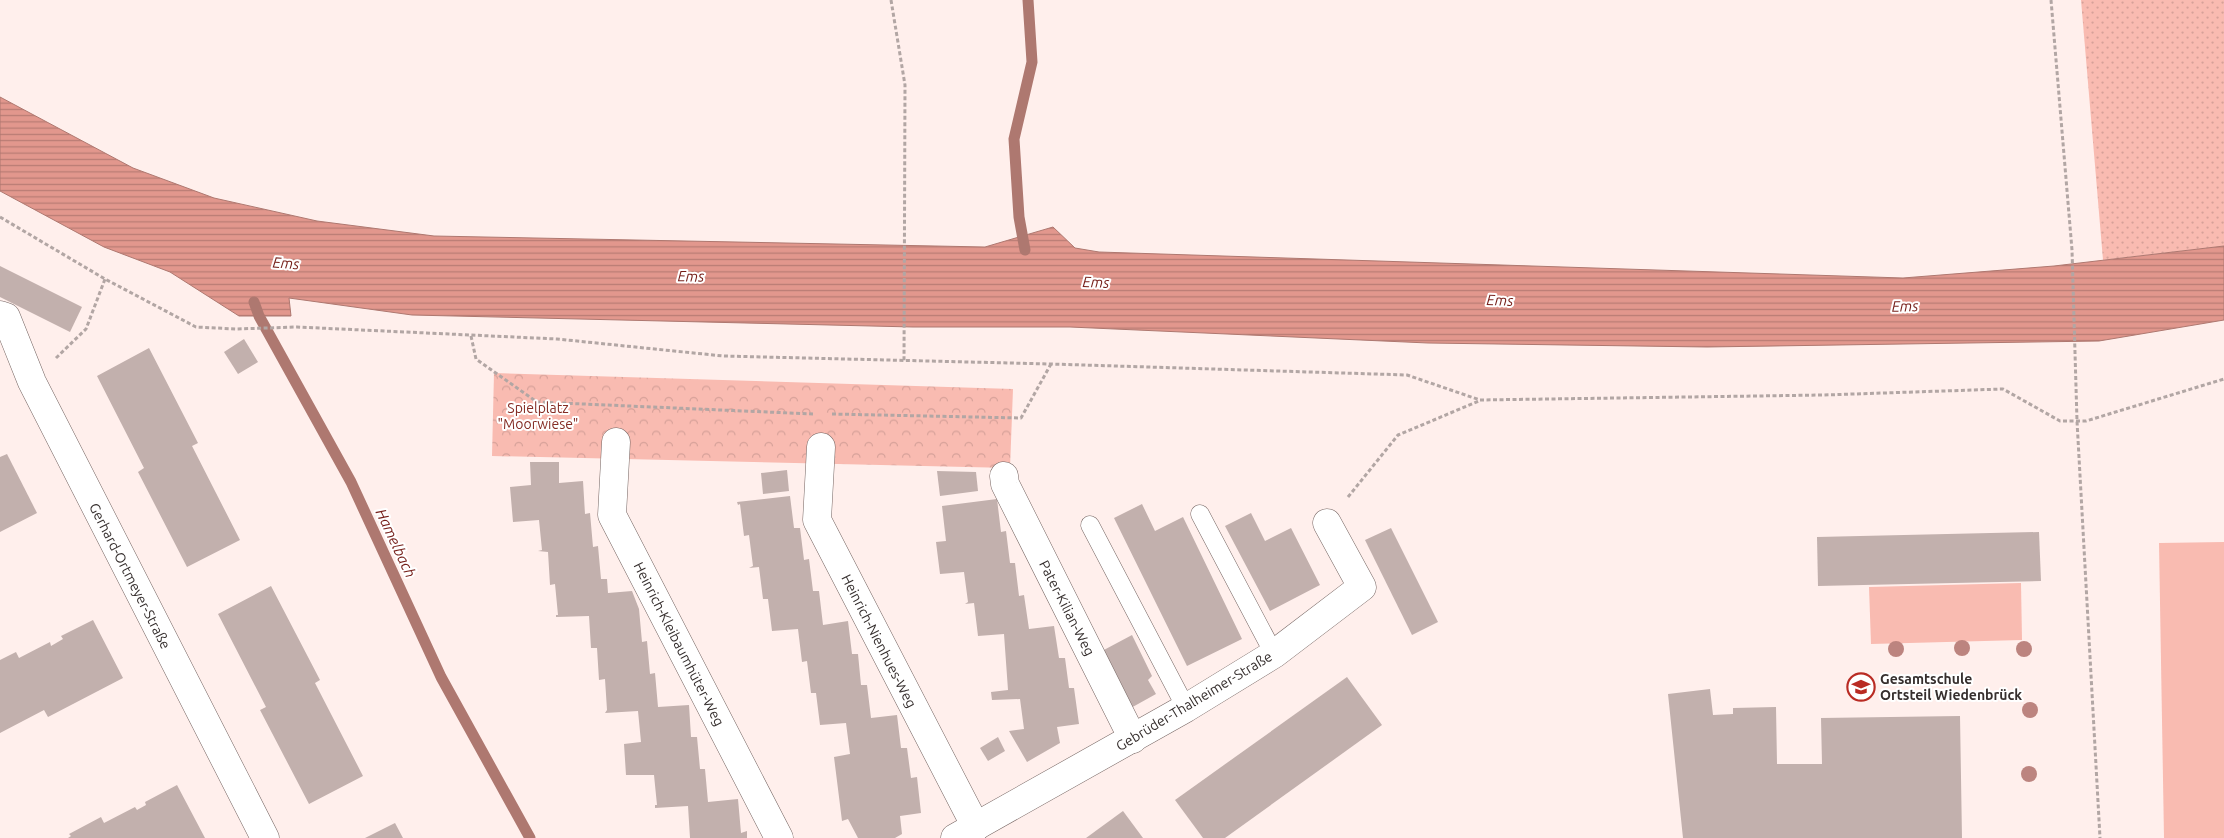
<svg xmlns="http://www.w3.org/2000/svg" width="2224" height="838" font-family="Ubuntu,sans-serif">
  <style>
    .grass { fill: url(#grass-dots) }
    .park { fill: url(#park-crowns) }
    .pitch { fill: #f9bbb1 }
    .water { fill: url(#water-rules); stroke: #ae7870 }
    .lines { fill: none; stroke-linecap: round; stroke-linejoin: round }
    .stream { stroke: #ae7870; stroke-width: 11 }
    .building { fill: #c2b0ad }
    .lane-casing { stroke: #756562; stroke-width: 19 }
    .street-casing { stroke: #756562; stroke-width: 29 }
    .path { stroke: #b2a6a4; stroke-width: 3; stroke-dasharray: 4 2.5; stroke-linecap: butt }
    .lane { stroke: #fff; stroke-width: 18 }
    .street { stroke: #fff; stroke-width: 28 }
    .tree { fill: #bc847f }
    .labels { text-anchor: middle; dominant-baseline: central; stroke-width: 4; stroke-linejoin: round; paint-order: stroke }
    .park-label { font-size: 14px; fill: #852d25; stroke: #fff }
    .street-label { font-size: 14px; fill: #362f2e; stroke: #fff }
    .poi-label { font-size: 14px; font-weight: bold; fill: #362f2e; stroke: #fff; text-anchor: start }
    .water-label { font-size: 15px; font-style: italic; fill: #751e18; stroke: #fff }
  </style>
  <defs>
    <pattern id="grass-dots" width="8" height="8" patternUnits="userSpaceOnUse" patternTransform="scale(1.25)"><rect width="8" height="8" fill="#f9bbb1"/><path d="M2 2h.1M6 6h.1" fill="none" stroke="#d6a199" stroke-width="1.8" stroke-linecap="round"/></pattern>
    <pattern id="park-crowns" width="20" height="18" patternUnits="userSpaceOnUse" patternTransform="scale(1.25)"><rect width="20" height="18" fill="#f9bbb1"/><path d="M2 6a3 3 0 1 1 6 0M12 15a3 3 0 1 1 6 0" fill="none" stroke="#d6a199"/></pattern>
    <pattern id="water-rules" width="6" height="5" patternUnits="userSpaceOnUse" patternTransform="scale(1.25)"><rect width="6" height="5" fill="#e2978d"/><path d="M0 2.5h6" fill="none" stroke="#b87c74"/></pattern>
  </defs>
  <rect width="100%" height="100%" fill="#ffefec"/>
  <polygon class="grass" points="2081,0 2224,0 2224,246 2103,260"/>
  <polygon class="park" points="494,373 1013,389 1010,468 492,456"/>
  <g class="pitch">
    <polygon points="2224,542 2224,838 2164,838 2159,543"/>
    <polygon points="2021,583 2022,640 1871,644 1869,587"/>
  </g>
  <polygon class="water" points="0,97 133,168 214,198 317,221 434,236 985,247 1053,227 1075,248 1099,252 1903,278 2054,266 2224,246 2224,320 2099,341 1707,347 1428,343 1070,327 913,327 412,315 289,298 291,316 239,316 170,272 104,247 0,191"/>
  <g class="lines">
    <g class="stream">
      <polyline points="1025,250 1019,217 1014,139 1032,62 1028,0"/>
      <polyline points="254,302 259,316 351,482 441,677 530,838"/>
    </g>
  </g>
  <g class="building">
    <polygon points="0,266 82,307 70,332 0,297"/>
    <polygon points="244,339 258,362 238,374 224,352"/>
    <polygon points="149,348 198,443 192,446 240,540 187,567 138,472 144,468 97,376"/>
    <polygon points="7,454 37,513 0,532 0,457"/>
    <polygon points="530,462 559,462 559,483 583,481 585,514 590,513 593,547 598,546 601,579 607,579 608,593 632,591 639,609 642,642 647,641 650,674 655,673 658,707 689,705 691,737 697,737 700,769 705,769 708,802 738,799 741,833 747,831 747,838 690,838 688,806 655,808 655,805 657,805 654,775 626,775 624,744 641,742 638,711 605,713 607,710 605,679 599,680 597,648 591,648 589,616 556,617 556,615 558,615 555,584 550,585 548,552 538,551 542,550 539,520 513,522 510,487 531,485"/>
    <polygon points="787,470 789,491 763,494 761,473"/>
    <polygon points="937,471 976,472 978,491 940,496"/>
    <polygon points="790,496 794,528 800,528 804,560 809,559 813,591 819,591 823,625 848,621 852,654 858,654 861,685 867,685 871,718 897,715 901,748 907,748 911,778 917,777 921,813 900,816 902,834 895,838 858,838 848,819 842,821 834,757 850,754 846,723 820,725 816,693 811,693 807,661 802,662 798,629 772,631 768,599 763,599 759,567 749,568 753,566 749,535 744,536 740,504 738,505 737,502"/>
    <polygon points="997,499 1001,532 1006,531 1010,563 1015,563 1019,596 1024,595 1029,629 1054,626 1059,658 1065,658 1069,688 1074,688 1079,724 1057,727 1060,743 1027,762 1009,731 1024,729 1020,699 992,700 991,692 1008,690 1004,634 978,636 974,603 965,604 968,602 964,572 940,574 936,542 946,541 942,506"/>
    <polygon points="1142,504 1155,531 1183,517 1242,639 1187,666 1114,518"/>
    <polygon points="1251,513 1265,541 1291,528 1320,585 1270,611 1225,526"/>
    <polygon points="1391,528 1438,622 1412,635 1365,540"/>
    <polygon points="2039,532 2041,581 1818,586 1817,537"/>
    <polygon points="271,586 320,680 315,683 363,776 309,804 260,710 266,707 218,614"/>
    <polygon points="93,620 123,678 48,717 44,710 0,733 0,660 16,652 19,658 50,642 51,646 63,639 61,636"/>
    <polygon points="1132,635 1152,676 1148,680 1156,694 1129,709 1102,651"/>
    <polygon points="1347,677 1382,725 1225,838 1203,838 1175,800"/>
    <polygon points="1710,689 1713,715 1733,714 1733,708 1776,707 1777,764 1822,764 1821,718 1960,716 1962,838 1683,838 1668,694"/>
    <polygon points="998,737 1005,751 988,761 980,748"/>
    <polygon points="177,785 205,838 68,838 71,836 69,834 101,817 104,823 135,807 137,810 146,805 145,802"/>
    <polygon points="1123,811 1143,838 1086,838"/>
    <polygon points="395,823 403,838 365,838"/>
  </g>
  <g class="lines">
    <g class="lane-casing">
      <g id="lane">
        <polyline points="1200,514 1274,654"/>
        <polyline points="1090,525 1186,708"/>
      </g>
    </g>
    <g class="street-casing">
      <g id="street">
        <polyline points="0,315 6,317 32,382 265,838"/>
        <polyline points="616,442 612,515 779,838"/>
        <polyline points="821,447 817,520 976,827"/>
        <polyline points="1004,476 1005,484 1133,739"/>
        <polyline points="955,838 1186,708 1274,654 1362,587 1327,523"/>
      </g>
    </g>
    <g class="path">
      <polyline points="891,0 905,85 904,361"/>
      <polyline points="2051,0 2072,250 2077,421 2100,838"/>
      <polyline points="0,217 105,279 196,327 236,329 297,327 557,339 723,356 1051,364 1407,375 1480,400 1824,395 2003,389 2060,421 2086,421 2224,379"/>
      <polyline points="471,336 476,359 537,402 813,414"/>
      <polyline points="56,358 86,329 105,279"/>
      <polyline points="832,414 1021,418 1051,364"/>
      <polyline points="1348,497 1398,435 1479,401"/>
    </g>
    <use href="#lane" class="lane"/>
    <use href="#street" class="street"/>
  </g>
  <g class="tree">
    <circle cx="1962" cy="648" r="8"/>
    <circle cx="1896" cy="649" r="8"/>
    <circle cx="2024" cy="649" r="8"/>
    <circle cx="2030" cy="710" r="8"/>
    <circle cx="2029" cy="774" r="8"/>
  </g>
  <defs>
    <g id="school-ring" transform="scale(1.4375)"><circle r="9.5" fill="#fff" stroke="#b92b23" stroke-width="1.5"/><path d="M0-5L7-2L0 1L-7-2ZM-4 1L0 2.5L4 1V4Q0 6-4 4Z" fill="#b92b23"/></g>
  </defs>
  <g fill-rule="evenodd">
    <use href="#school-ring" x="1861" y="687"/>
  </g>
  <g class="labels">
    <g class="park-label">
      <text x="538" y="408">Spielplatz<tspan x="538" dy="16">"Moorwiese"</tspan></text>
    </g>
    <g class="street-label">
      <text transform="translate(130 576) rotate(63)">Gerhard-Ortmeyer-Straße</text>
      <text transform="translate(1067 608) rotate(63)">Pater-Kilian-Weg</text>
      <text transform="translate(879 641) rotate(63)">Heinrich-Nienhues-Weg</text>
      <text transform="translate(679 644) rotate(63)">Heinrich-Kleibaumhüter-Weg</text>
      <text transform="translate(1194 701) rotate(-31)">Gebrüder-Thalheimer-Straße</text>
    </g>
    <g class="poi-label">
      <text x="1880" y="679">Gesamtschule<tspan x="1880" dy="16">Ortsteil Wiedenbrück</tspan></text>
    </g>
    <g class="water-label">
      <text transform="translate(286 263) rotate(4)">Ems</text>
      <text transform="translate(691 276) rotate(1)">Ems</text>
      <text transform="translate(1096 282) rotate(2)">Ems</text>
      <text transform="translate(1500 300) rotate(2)">Ems</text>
      <text transform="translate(1905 306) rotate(-1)">Ems</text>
      <text transform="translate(396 543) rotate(65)">Hamelbach</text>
    </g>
  </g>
</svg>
